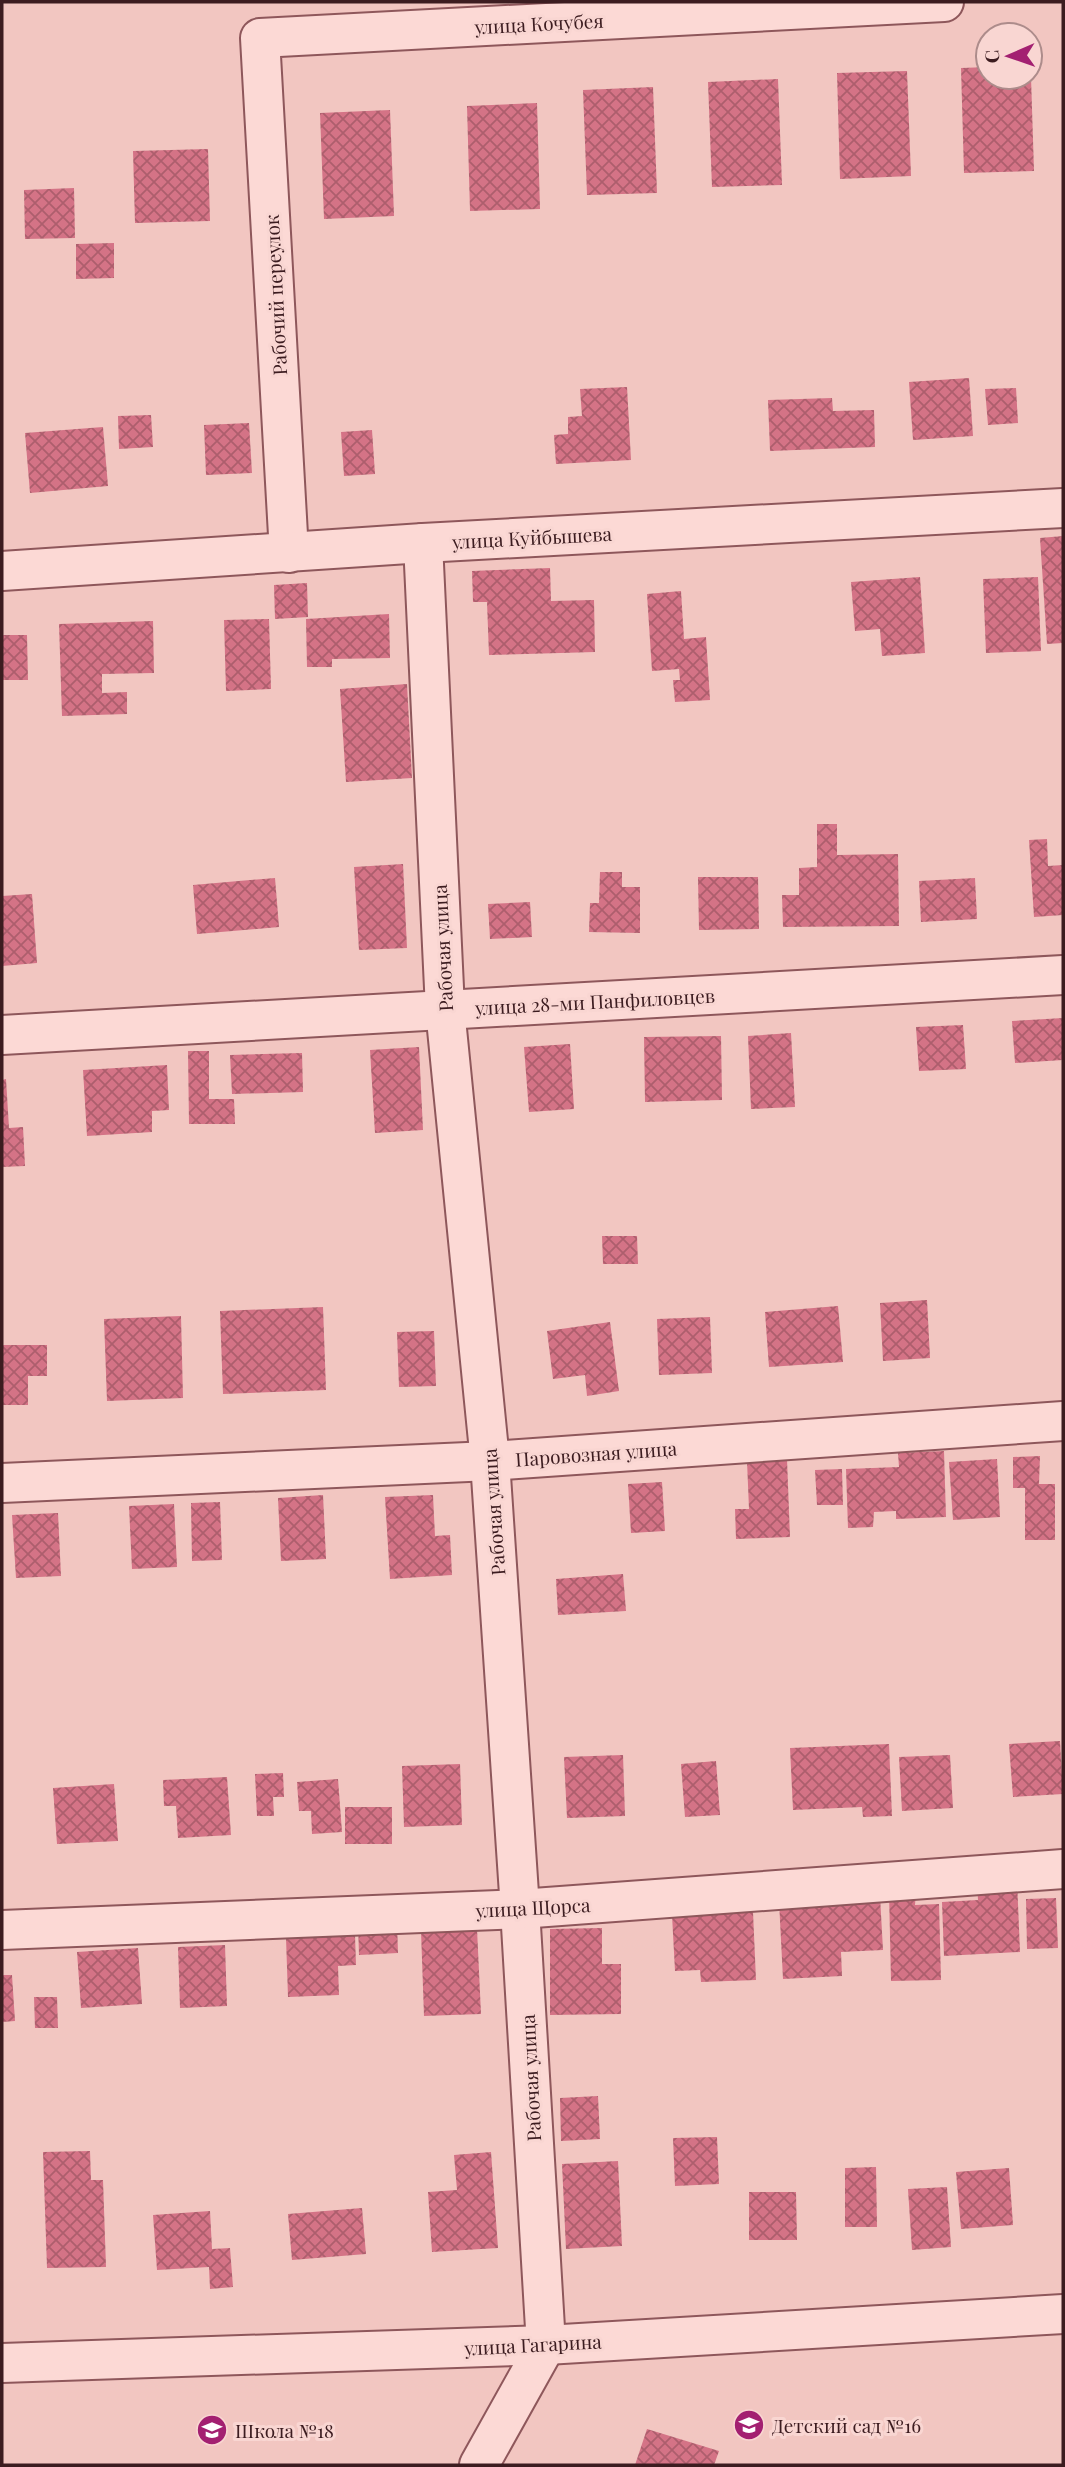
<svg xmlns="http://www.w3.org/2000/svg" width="1065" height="2467" font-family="'Playfair Display',serif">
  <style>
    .building { fill: url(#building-cross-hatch) }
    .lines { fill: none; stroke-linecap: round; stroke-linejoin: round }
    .minor-casing { stroke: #8e575b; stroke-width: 42 }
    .minor { stroke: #fcd9d5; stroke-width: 38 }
    .labels { text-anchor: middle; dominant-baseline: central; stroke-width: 6; stroke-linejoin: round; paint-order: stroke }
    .street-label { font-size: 19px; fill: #3c1c20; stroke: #f9d6d2 }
    .poi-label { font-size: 19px; fill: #3c1c20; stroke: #f9d6d2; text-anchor: start }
  </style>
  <defs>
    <pattern id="building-cross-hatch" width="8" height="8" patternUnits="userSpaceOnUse" patternTransform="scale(1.75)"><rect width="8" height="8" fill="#d47386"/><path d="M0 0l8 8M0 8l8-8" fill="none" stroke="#ad5e6d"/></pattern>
  </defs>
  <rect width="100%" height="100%" fill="#f2c6c1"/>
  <g class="building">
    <polygon points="988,67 988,77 1031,77 1034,171 964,173 961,68"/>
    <polygon points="907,71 911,176 840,179 837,73"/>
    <polygon points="778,79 782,185 712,187 708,82"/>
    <polygon points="653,87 657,193 587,195 583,90"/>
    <polygon points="537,103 540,209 470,211 467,106"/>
    <polygon points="390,110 394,216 324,219 320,113"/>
    <polygon points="208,149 210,221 135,223 133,151"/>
    <polygon points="74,188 75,238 25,239 24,190"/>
    <polygon points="114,243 114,278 76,279 76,244"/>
    <polygon points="969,378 973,436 913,440 909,382"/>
    <polygon points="627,387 631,460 556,464 554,435 568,434 568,417 582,416 580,389"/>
    <polygon points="1016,388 1018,423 988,425 985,389"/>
    <polygon points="832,398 833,411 874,410 875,447 770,451 768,400"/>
    <polygon points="151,415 153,447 119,449 118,416"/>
    <polygon points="249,423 252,473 206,475 204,425"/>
    <polygon points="103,427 108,486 30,493 25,433"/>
    <polygon points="372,430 375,474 344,476 341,432"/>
    <polygon points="1063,536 1063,643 1047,644 1040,538"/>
    <polygon points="550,568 551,601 594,600 595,652 489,655 487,602 473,602 472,571"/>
    <polygon points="920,577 925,653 882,656 880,629 855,631 851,582"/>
    <polygon points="1038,577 1041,651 986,653 983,579"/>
    <polygon points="307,583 308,617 275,619 274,585"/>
    <polygon points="681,591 684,639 706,637 710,700 675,702 673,680 680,680 679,669 652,671 647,594"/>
    <polygon points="389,614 390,658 332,659 332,667 307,667 306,619"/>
    <polygon points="269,619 271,689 226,691 224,620"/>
    <polygon points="153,621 154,673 102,674 102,693 127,692 127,714 62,716 59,624"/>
    <polygon points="2,635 27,635 28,680 2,680"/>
    <polygon points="407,684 412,778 346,782 340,689"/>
    <polygon points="817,824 837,824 837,855 898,854 899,926 783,927 782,895 799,895 799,868 817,867"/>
    <polygon points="1047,839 1048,866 1063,865 1063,915 1034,917 1029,840"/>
    <polygon points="403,864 407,948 359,950 354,867"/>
    <polygon points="600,872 622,872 622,887 640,887 640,933 589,932 590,903 599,903"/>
    <polygon points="698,877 758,877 759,929 699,930"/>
    <polygon points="275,878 279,927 197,934 193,885"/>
    <polygon points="975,878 977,919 921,922 919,881"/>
    <polygon points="32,894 37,963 2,966 2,896"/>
    <polygon points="530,902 532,937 490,939 488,904"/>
    <polygon points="1063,1018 1063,1060 1015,1063 1012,1021"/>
    <polygon points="963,1025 966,1069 919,1071 916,1027"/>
    <polygon points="791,1033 795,1107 751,1109 748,1036"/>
    <polygon points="721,1036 722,1100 645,1102 644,1037"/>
    <polygon points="570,1044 574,1109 529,1112 524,1047"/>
    <polygon points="419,1047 423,1130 375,1133 370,1050"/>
    <polygon points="188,1051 209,1051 209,1099 234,1099 235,1124 189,1124"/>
    <polygon points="302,1053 303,1092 232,1094 230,1055"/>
    <polygon points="167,1065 169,1110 152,1111 152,1132 87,1136 83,1070"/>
    <polygon points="6,1079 9,1128 23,1127 25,1166 2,1167 2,1080"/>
    <polygon points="602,1236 637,1236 638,1264 603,1264"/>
    <polygon points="927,1300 930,1358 883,1361 880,1303"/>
    <polygon points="838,1306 843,1362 769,1367 765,1312"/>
    <polygon points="323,1307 326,1390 223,1394 220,1311"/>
    <polygon points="181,1316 183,1398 107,1401 104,1319"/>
    <polygon points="710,1317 712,1373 659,1375 657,1319"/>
    <polygon points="610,1322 619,1391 587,1396 585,1375 553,1379 547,1331"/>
    <polygon points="434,1331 436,1386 399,1387 397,1332"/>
    <polygon points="2,1345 47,1345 47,1376 28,1376 28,1405 2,1405"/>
    <polygon points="944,1451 946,1517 896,1519 896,1511 874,1512 873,1527 848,1528 846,1469 899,1467 898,1453"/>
    <polygon points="1040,1456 1039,1484 1055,1484 1055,1540 1025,1540 1025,1488 1013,1488 1013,1457"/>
    <polygon points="787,1459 790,1537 736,1539 735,1509 749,1509 747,1461"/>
    <polygon points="997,1459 1000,1517 953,1520 949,1462"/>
    <polygon points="842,1469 843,1505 817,1505 815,1470"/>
    <polygon points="662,1482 665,1531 631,1533 628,1484"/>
    <polygon points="323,1495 326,1559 281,1561 278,1498"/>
    <polygon points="433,1495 435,1536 450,1535 452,1575 390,1579 385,1497"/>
    <polygon points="220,1502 222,1560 192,1561 191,1503"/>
    <polygon points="174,1504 177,1567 132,1569 129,1506"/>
    <polygon points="58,1513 61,1576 16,1578 12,1515"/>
    <polygon points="623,1574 626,1611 558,1615 556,1579"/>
    <polygon points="1060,1741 1063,1794 1013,1797 1009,1744"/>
    <polygon points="889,1744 892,1816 863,1817 862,1807 793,1810 790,1748"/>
    <polygon points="623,1755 625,1816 567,1818 564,1757"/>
    <polygon points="950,1755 953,1808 902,1811 899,1757"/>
    <polygon points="716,1761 720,1815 685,1817 681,1764"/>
    <polygon points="460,1764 462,1825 404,1827 402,1766"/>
    <polygon points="283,1773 284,1797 273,1797 274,1816 257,1816 255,1774"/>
    <polygon points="227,1777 231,1835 178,1838 176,1806 164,1806 163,1780"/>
    <polygon points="338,1779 342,1832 312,1834 311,1811 299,1811 297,1782"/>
    <polygon points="114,1784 118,1841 57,1844 53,1788"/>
    <rect x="345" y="1807" width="47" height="37"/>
    <polygon points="1017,1880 1020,1952 944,1956 942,1902 978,1900 977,1883"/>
    <polygon points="889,1892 916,1892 915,1905 939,1904 941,1980 891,1981"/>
    <polygon points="880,1896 883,1950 841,1952 842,1976 783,1979 779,1901"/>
    <polygon points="1056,1898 1058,1948 1027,1949 1026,1899"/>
    <polygon points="753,1912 756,1980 701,1982 700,1970 675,1971 672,1915"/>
    <polygon points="397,1922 398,1953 359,1955 358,1924"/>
    <polygon points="602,1928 602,1964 621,1964 621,2014 550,2015 550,1929"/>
    <polygon points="477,1929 481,2014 424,2016 421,1931"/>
    <polygon points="355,1935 356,1965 338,1966 339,1995 288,1997 286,1938"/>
    <polygon points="225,1945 227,2006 180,2008 178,1947"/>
    <polygon points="138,1948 142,2004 81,2008 77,1952"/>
    <polygon points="2,1975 12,1975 15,2021 2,2022"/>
    <polygon points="34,1997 57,1997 58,2028 35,2028"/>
    <polygon points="598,2096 600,2139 561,2141 560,2098"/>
    <polygon points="717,2137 719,2184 675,2186 673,2138"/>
    <polygon points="90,2151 91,2180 103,2180 106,2267 47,2268 43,2152"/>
    <polygon points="491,2152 498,2248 432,2252 428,2192 457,2190 454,2155"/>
    <polygon points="618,2161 622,2246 566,2249 562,2164"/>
    <polygon points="876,2167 877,2227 845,2227 845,2168"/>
    <polygon points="1009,2168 1013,2225 961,2229 956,2172"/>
    <polygon points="947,2187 951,2247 912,2250 908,2189"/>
    <polygon points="749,2192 796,2192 797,2240 749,2240"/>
    <polygon points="362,2208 366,2254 292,2260 288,2214"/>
    <polygon points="210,2211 212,2249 230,2248 233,2287 210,2289 209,2267 157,2270 153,2215"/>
    <polygon points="647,2429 719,2451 714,2465 635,2465"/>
  </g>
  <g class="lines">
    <g class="minor-casing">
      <g id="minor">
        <polyline points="423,543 445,1009 490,1461 520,1909 546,2345 479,2465"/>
        <polyline points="289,553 260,38 944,2"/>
        <polyline points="2,571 423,543 1063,508"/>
        <polyline points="2,1035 1063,975"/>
        <polyline points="2,1483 490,1461 1063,1421"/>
        <polyline points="2,1930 520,1909 1063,1869"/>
        <polyline points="2,2363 546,2345 1063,2314"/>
      </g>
    </g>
    <use href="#minor" class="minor"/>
  </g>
  <defs>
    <g id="school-disc" transform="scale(1.575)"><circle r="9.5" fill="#a32071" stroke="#f9d6d2"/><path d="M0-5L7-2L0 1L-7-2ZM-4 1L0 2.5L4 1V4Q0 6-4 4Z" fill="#fff"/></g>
  </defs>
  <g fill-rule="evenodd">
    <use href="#school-disc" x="749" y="2425"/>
    <use href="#school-disc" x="212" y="2430"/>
  </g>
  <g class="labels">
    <g class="street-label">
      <text transform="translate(539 23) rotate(-3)">улица Кочубея</text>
      <text transform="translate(275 295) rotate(-93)">Рабочий переулок</text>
      <text transform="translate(532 537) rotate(-3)">улица Куйбышева</text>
      <text transform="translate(442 948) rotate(-93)">Рабочая улица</text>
      <text transform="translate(595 1001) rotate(-3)">улица 28-ми Панфиловцев</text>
      <text transform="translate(596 1453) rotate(-4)">Паровозная улица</text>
      <text transform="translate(493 1512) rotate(-94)">Рабочая улица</text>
      <text transform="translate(533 1907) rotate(-3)">улица Щорса</text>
      <text transform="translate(530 2078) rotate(-93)">Рабочая улица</text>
      <text transform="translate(533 2344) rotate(-3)">улица Гагарина</text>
    </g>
    <g class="poi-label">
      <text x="772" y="2425">Детский сад №16</text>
      <text x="235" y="2430">Школа №18</text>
    </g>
  </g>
  <rect width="1065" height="2467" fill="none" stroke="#3c1c20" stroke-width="7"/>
  <g transform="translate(1009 56) rotate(268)"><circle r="33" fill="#f9d6d2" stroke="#ad8c8b" stroke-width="2"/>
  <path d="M0-5L12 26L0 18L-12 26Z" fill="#a32071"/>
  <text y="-10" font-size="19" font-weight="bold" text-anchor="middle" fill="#3c1c20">С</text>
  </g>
</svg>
